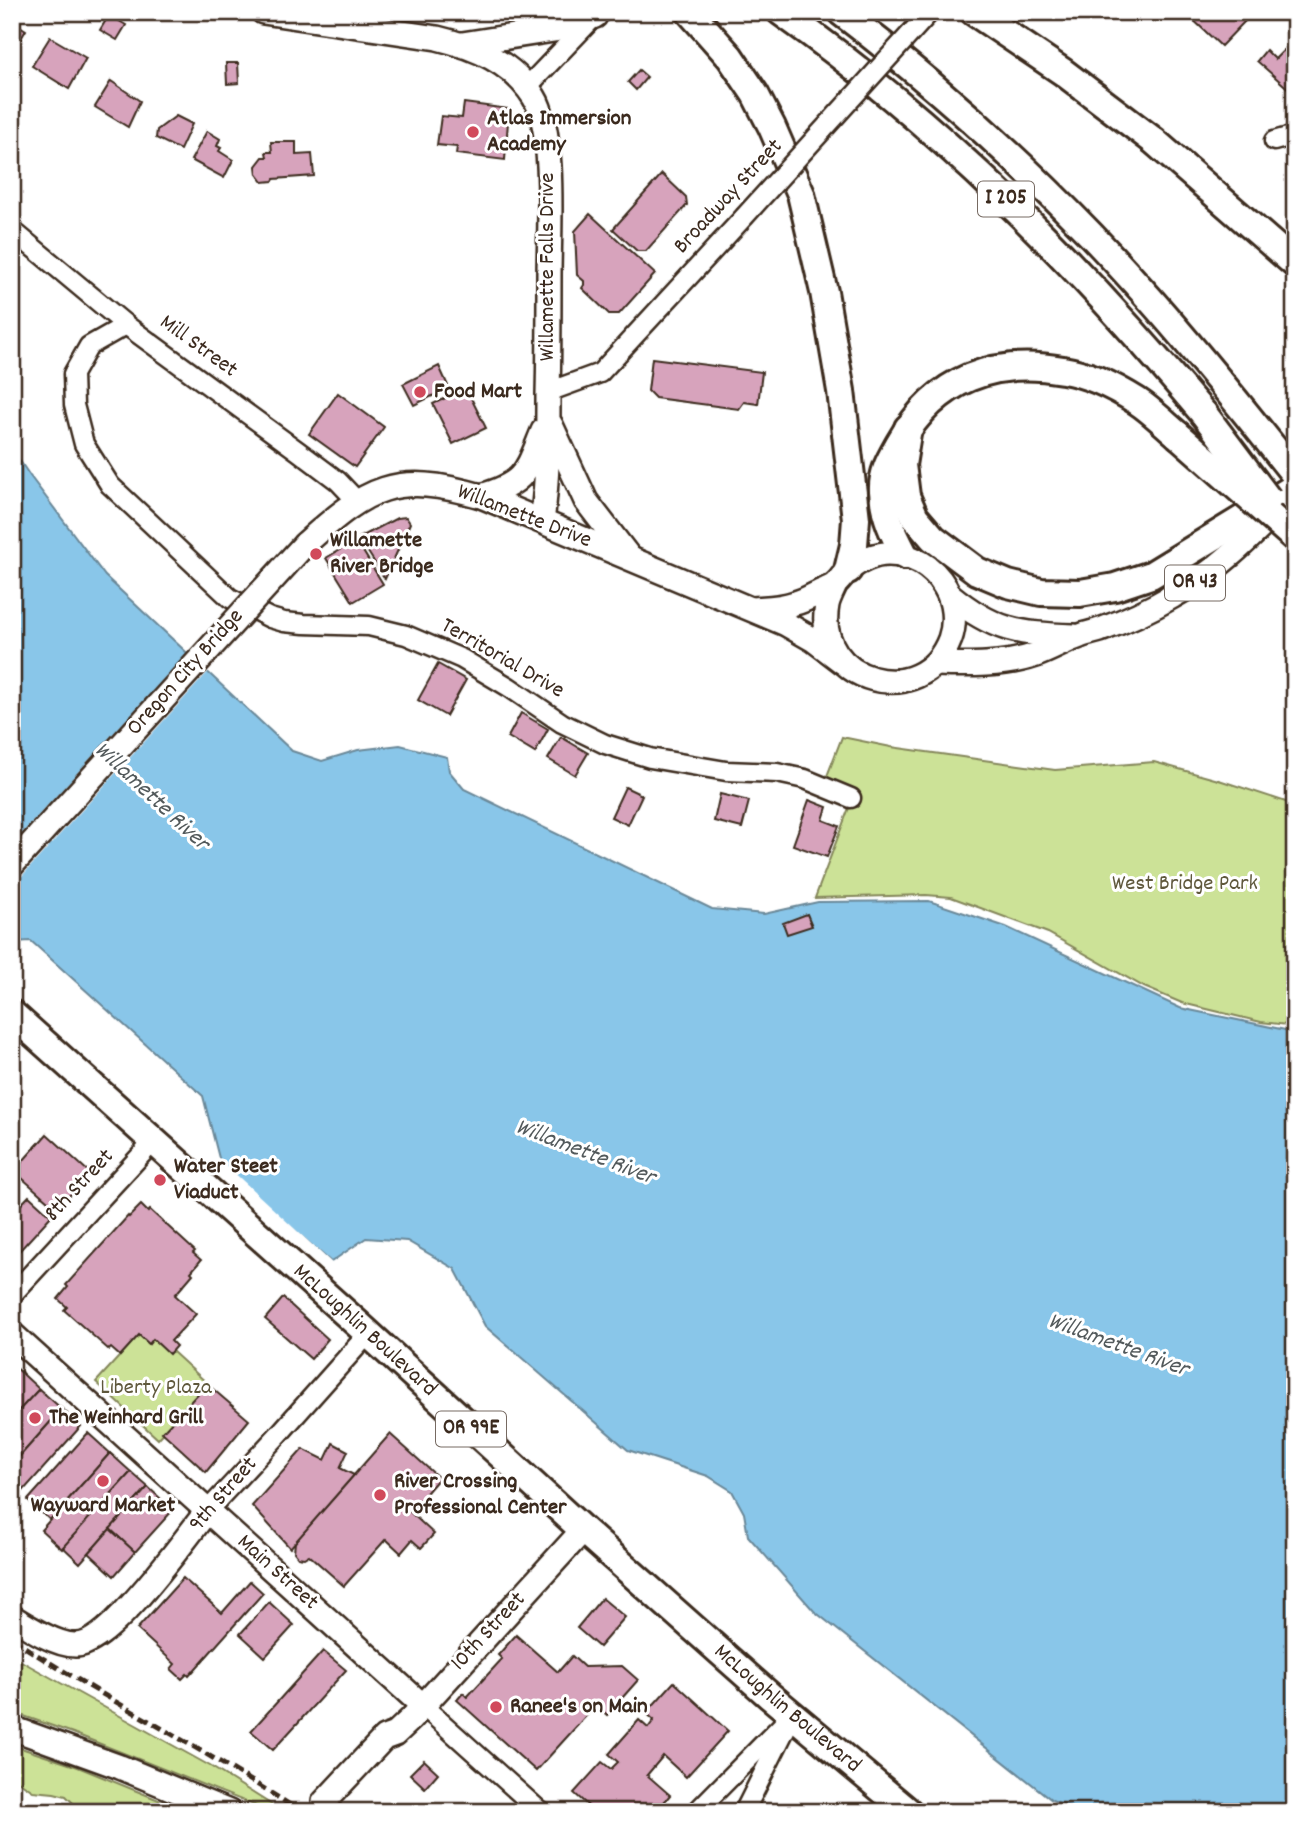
<svg xmlns="http://www.w3.org/2000/svg" width="1307" height="1824" font-family="Dekko,sans-serif">
  <style>
    .green { fill: #cce297; stroke: #84865a; stroke-width: 2 }
    .water { fill: #89c6e9; stroke: #6a8898; stroke-width: 2 }
    .pier { fill: #fff }
    .building { fill: #d7a3bc; stroke: #3b2a1e; stroke-width: 2 }
    .lines { fill: none; stroke-linecap: round; stroke-linejoin: round }
    .minor-casing { stroke: #3b2a1e; stroke-width: 23 }
    .major-casing { stroke: #3b2a1e; stroke-width: 28 }
    .highway-casing { stroke: #3b2a1e; stroke-width: 32 }
    .minor { stroke: #fff; stroke-width: 18 }
    .major { stroke: #fff; stroke-width: 23 }
    .highway { stroke: #fff; stroke-width: 26 }
    .rail { stroke: #3b2a1e; stroke-width: 5; stroke-dasharray: 10 5; stroke-linecap: butt }
    .minor-bridge-casing { stroke: #3b2a1e; stroke-width: 23; stroke-linecap: butt }
    .major-bridge-casing { stroke: #3b2a1e; stroke-width: 28; stroke-linecap: butt }
    .highway-bridge-casing { stroke: #3b2a1e; stroke-width: 32; stroke-linecap: butt }
    .minor-bridge { stroke: #fff; stroke-width: 18 }
    .major-bridge { stroke: #fff; stroke-width: 23 }
    .highway-bridge { stroke: #fff; stroke-width: 26 }
    .poi-dot { fill: #d1495b; stroke: #fff; stroke-width: 2.5 }
    .labels { text-anchor: middle; dominant-baseline: central; stroke-width: 6; stroke-linejoin: round; paint-order: stroke }
    .shield { fill: #fff; stroke: #766a62; stroke-width: 2 }
    .shield-label { font-size: 21px; font-weight: bold; fill: #3b2a1e }
    .poi-label { font-size: 23px; font-weight: bold; fill: #3b2a1e; stroke: #fff; text-anchor: start }
    .street-label { font-size: 23px; fill: #3b2a1e; stroke: #fff }
    .park-label { font-size: 23px; fill: #5f583c; stroke: #fff }
    .water-label { font-size: 24px; font-style: italic; fill: #52595b; stroke: #fff }
  </style>
  <rect width="100%" height="100%" fill="#fff"/>
  <filter id="ink" filterUnits="userSpaceOnUse"><feTurbulence type="fractalNoise" baseFrequency=".0143" numOctaves="2"/><feDisplacementMap in="SourceGraphic" scale="14" xChannelSelector="R" yChannelSelector="G"/><feConvolveMatrix kernelMatrix="1 2 1 2 8 2 1 2 1" color-interpolation-filters="sRGB"/></filter>
  <g filter="url(#ink)">
    <g class="green">
      <polygon points="842,737 891,747 1055,770 1154,762 1222,781 1295,805 1295,1026 1261,1022 1182,1003 1144,987 1048,933 951,897 926,895 815,898 853,797 824,784"/>
      <polygon points="139,1335 149,1344 153,1339 169,1353 172,1351 208,1384 158,1439 96,1382"/>
      <polygon points="12,1656 210,1766 280,1810 269,1811 73,1733 12,1712"/>
      <polygon points="12,1745 78,1767 188,1812 82,1812 66,1796 54,1793 33,1791 12,1777"/>
    </g>
    <polygon class="water" points="12,449 30,476 105,576 292,751 322,761 358,750 400,745 447,757 449,771 464,789 712,909 764,914 818,902 929,901 1006,927 1180,1008 1295,1032 1295,1812 1086,1812 1052,1800 814,1611 748,1536 744,1513 732,1491 708,1476 628,1450 485,1326 455,1269 407,1241 366,1238 331,1262 221,1166 203,1096 31,941 14,942 12,940"/>
    <g class="pier">
      <polygon points="190,650 210,670 12,887 12,844"/>
      <polygon points="215,1155 333,1264 328,1264 219,1169"/>
    </g>
    <g class="building">
      <polygon points="1193,12 1240,12 1247,19 1221,46 1189,16"/>
      <polygon points="109,15 126,25 117,40 100,30"/>
      <polygon points="12,21 26,30 12,54"/>
      <polygon points="50,37 86,58 69,89 32,66"/>
      <polygon points="1266,50 1275,59 1284,50 1290,56 1295,50 1295,91 1293,93 1257,61"/>
      <polygon points="226,63 238,63 239,83 227,84"/>
      <polygon points="639,70 647,77 636,90 628,82"/>
      <polygon points="111,81 140,101 128,127 95,107"/>
      <polygon points="464,103 509,109 505,160 456,154 457,147 437,145 441,116 462,118"/>
      <polygon points="176,116 192,124 180,150 156,138 157,130"/>
      <polygon points="207,131 220,139 217,146 221,148 219,151 233,160 224,178 191,160"/>
      <polygon points="271,142 296,142 296,155 312,154 314,176 274,179 273,181 263,182 257,174 256,166 263,157 267,157 266,152 272,152"/>
      <polygon points="662,174 686,197 687,205 646,251 637,251 613,229"/>
      <polygon points="590,214 655,274 619,314 609,314 582,288 584,285 584,281 577,275 575,231"/>
      <polygon points="652,358 762,372 758,404 744,402 739,409 655,398 648,391"/>
      <polygon points="439,366 449,388 414,405 403,384"/>
      <polygon points="466,388 486,428 453,444 433,404"/>
      <polygon points="338,393 384,427 355,467 309,434"/>
      <polygon points="406,517 410,523 385,579 359,538 397,518"/>
      <polygon points="356,540 383,584 353,602 326,558"/>
      <polygon points="438,664 466,680 446,716 418,700"/>
      <polygon points="521,713 548,729 535,753 508,737"/>
      <polygon points="561,737 588,753 575,775 548,759"/>
      <polygon points="625,787 642,795 628,825 611,817"/>
      <polygon points="720,794 749,801 742,828 714,821"/>
      <polygon points="809,800 827,807 823,820 839,826 827,857 793,845"/>
      <polygon points="807,914 812,926 787,934 783,923"/>
      <polygon points="47,1134 90,1173 57,1209 14,1171"/>
      <polygon points="29,1196 51,1216 12,1259 12,1214"/>
      <polygon points="141,1205 148,1212 150,1210 195,1251 193,1253 201,1260 191,1272 193,1274 175,1295 196,1314 171,1341 176,1346 169,1354 153,1339 149,1344 139,1335 120,1356 111,1348 109,1350 64,1310 67,1307 58,1299 68,1287 66,1285 128,1216 129,1217"/>
      <polygon points="283,1298 328,1339 311,1359 265,1319"/>
      <polygon points="12,1364 39,1389 12,1418"/>
      <polygon points="207,1384 249,1420 206,1472 162,1432"/>
      <polygon points="39,1389 62,1409 12,1465 12,1418"/>
      <polygon points="62,1409 81,1426 15,1500 12,1498 12,1465"/>
      <polygon points="88,1433 110,1453 50,1520 28,1500"/>
      <polygon points="390,1434 439,1478 410,1512 434,1534 421,1548 412,1540 401,1553 386,1539 344,1586 309,1555 304,1558 298,1557 294,1552 295,1542"/>
      <polygon points="333,1443 348,1451 340,1468 354,1475 290,1548 252,1506 303,1449 325,1460"/>
      <polygon points="110,1453 131,1472 62,1549 41,1530"/>
      <polygon points="131,1472 148,1487 80,1563 63,1547"/>
      <polygon points="148,1487 173,1510 135,1552 110,1529"/>
      <polygon points="110,1529 135,1552 114,1576 89,1553"/>
      <polygon points="183,1578 222,1613 250,1581 263,1593 189,1676 187,1674 182,1679 171,1669 175,1664 137,1629"/>
      <polygon points="602,1598 625,1617 599,1647 577,1628"/>
      <polygon points="269,1602 294,1625 265,1657 240,1634"/>
      <polygon points="516,1635 558,1672 572,1656 584,1667 622,1666 638,1680 607,1715 596,1705 536,1771 457,1700 463,1693 467,1697 502,1659 498,1655"/>
      <polygon points="323,1651 346,1670 273,1750 251,1731"/>
      <polygon points="674,1682 728,1731 686,1777 663,1756 647,1775 670,1795 656,1812 595,1812 574,1793 602,1762 611,1769 618,1762 609,1754 639,1720 648,1728 654,1720 646,1713"/>
      <polygon points="424,1760 438,1773 425,1788 410,1774"/>
    </g>
    <g class="lines">
      <g class="minor-casing">
        <g id="minor">
          <polyline points="527,87 594,17"/>
          <polyline points="1274,141 1295,135"/>
          <polyline points="12,230 126,325 298,451 338,481 357,501"/>
          <polyline points="126,325 89,346 73,374 74,405 84,444 110,485 230,598 270,618 284,622 304,624 369,626 406,635 462,659 509,687 562,723 605,744 650,758 726,771 777,773 805,779 851,798"/>
          <polyline points="548,392 600,373 744,217"/>
          <polyline points="12,1295 154,1141"/>
          <polyline points="208,1510 279,1434 368,1334"/>
          <polyline points="423,1706 541,1812"/>
          <polyline points="696,1812 792,1715"/>
          <polyline points="744,1812 788,1724"/>
        </g>
      </g>
      <g class="major-casing">
        <g id="major">
          <path d="M 263,12 L 437,38 C 475,47 512,62 534,97 C 556,132 549,233 549,276 C 549,315 549,355 548,394 C 548,437 548,479 542,521"/>
          <polyline points="462,44 554,30 595,16"/>
          <polyline points="551,425 586,501 629,557"/>
          <path d="M 481,496 C 526,483 526,472 543,431"/>
          <path d="M 305,544 C 368,487 395,471 481,496 L 786,624 L 814,640 L 843,662"/>
          <path d="M 950,595 C 994,631 1018,634 1074,636"/>
          <path d="M 753,609 C 767,608 782,608 795,603 C 804,601 812,596 820,592 C 824,590 831,588 834,585 C 840,581 843,574 849,569 C 859,561 874,554 888,554 C 912,554 933,566 945,587 C 954,602 956,622 950,639 C 922,713 813,682 827,605 C 828,599 832,592 835,585"/>
          <path d="M 935,664 C 968,665 1004,666 1036,655 C 1051,650 1065,641 1080,636 C 1087,633 1094,632 1100,630 C 1125,621 1151,609 1173,596 C 1215,573 1250,538 1284,504"/>
          <polyline points="12,1334 423,1706"/>
          <path d="M 12,1617 C 28,1627 56,1645 75,1645 C 109,1647 186,1537 208,1510"/>
          <polyline points="12,1728 120,1767 229,1812"/>
          <polyline points="326,1812 324,1802 384,1738 395,1734 411,1719 583,1530"/>
        </g>
      </g>
      <g class="highway-casing">
        <g id="highway">
          <polyline points="690,12 730,57 755,94 772,127 801,194 824,292 841,391 856,519 854,545 848,570"/>
          <path d="M 781,12 C 941,125 1078,264 1204,414"/>
          <path d="M 841,12 C 930,80 1014,155 1091,235 C 1164,311 1230,393 1295,475"/>
          <polyline points="974,12 1063,72 1154,141 1295,264"/>
          <polyline points="908,428 902,465 906,496 915,517 933,538 977,571 1008,584 1041,592 1080,593 1115,587 1151,575 1295,487"/>
          <path d="M 905,556 C 894,535 884,516 883,491 C 882,472 891,458 900,442 C 936,379 994,357 1063,370 C 1089,374 1115,387 1137,401 C 1151,410 1165,424 1178,435"/>
          <path id="s1" d="M 12,1014 L 360,1326 L 583,1530 L 770,1696 L 909,1812"/>
        </g>
      </g>
      <use href="#minor" class="minor"/>
      <use href="#major" class="major"/>
      <use href="#highway" class="highway"/>
      <path class="rail" d="M 12,1639 C 107,1700 207,1751 301,1812"/>
      <g class="minor-bridge-casing">
        <polyline id="minor-bridge" points="744,217 930,12"/>
      </g>
      <g class="major-bridge-casing">
        <polyline id="major-bridge" points="12,865 305,544"/>
      </g>
      <g class="highway-bridge-casing">
        <g id="highway-bridge">
          <polyline points="1204,414 1268,499"/>
          <polyline points="1178,435 1295,538"/>
        </g>
      </g>
      <use href="#minor-bridge" class="minor-bridge"/>
      <use href="#major-bridge" class="major-bridge"/>
      <use href="#highway-bridge" class="highway-bridge"/>
    </g>
  </g>
  <g class="poi-dot">
    <circle cx="473" cy="132" r="7"/>
    <circle cx="420" cy="392" r="7"/>
    <circle cx="316" cy="554" r="7"/>
    <circle cx="160" cy="1180" r="7"/>
    <circle cx="35" cy="1418" r="7"/>
    <circle cx="103" cy="1481" r="7"/>
    <circle cx="380" cy="1495" r="7"/>
    <circle cx="496" cy="1707" r="7"/>
  </g>
  <g class="labels">
    <g class="shield">
      <rect x="978" y="181.5" width="56" height="35" rx="5"/>
      <rect x="1165" y="565.5" width="60" height="35" rx="5"/>
      <rect x="436" y="1411.5" width="70" height="35" rx="5"/>
    </g>
    <g class="shield-label">
      <text x="1006" y="199">I 205</text>
      <text x="1195" y="583">OR 43</text>
      <text x="471" y="1429">OR 99E</text>
    </g>
    <g class="poi-label">
      <text x="487" y="119">Atlas Immersion<tspan x="487" dy="26">Academy</tspan></text>
      <text x="434" y="392">Food Mart</text>
      <text x="330" y="541">Willamette<tspan x="330" dy="26">River Bridge</tspan></text>
      <text x="174" y="1167">Water Steet<tspan x="174" dy="26">Viaduct</tspan></text>
      <text x="49" y="1418">The Weinhard Grill</text>
      <text x="394" y="1482">River Crossing<tspan x="394" dy="26">Professional Center</tspan></text>
      <text x="103" y="1506" text-anchor="middle">Wayward Market</text>
      <text x="510" y="1707">Ranee's on Main</text>
    </g>
    <g class="street-label">
      <text transform="translate(729 197) rotate(-47)">Broadway Street</text>
      <text transform="translate(548 267) rotate(-90)">Willamette Falls Drive</text>
      <text transform="translate(198 347) rotate(36)">Mill Street</text>
      <text transform="translate(524 517) rotate(21)">Willamette Drive</text>
      <text transform="translate(502 659) rotate(30)">Territorial Drive</text>
      <text transform="translate(186 673) rotate(-48)">Oregon City Bridge</text>
      <text transform="translate(80 1186) rotate(-47)">8th Street</text>
      <text stroke="none"><textPath href="#s1" startOffset="474">McLoughlin Boulevard</textPath></text>
      <text transform="translate(224 1495) rotate(-49)">9th Street</text>
      <text transform="translate(277 1573) rotate(42)">Main Street</text>
      <text transform="translate(489 1632) rotate(-47)">10th Street</text>
      <text stroke="none"><textPath href="#s1" startOffset="1041">McLoughlin Boulevard</textPath></text>
    </g>
    <g class="park-label">
      <text x="1185" y="884">West Bridge Park</text>
      <text x="156" y="1388">Liberty Plaza</text>
    </g>
    <g class="water-label">
      <text transform="translate(151 797) rotate(43)">Willamette River</text>
      <text transform="translate(585 1153) rotate(21)">Willamette River</text>
      <text transform="translate(1118 1346) rotate(20)">Willamette River</text>
    </g>
  </g>
  <rect width="1307" height="1824" fill="none" stroke="#fff" stroke-width="42"/>
  <rect x="21" y="21" width="1265" height="1782" fill="none" stroke="#3b2a1e" stroke-width="2.5" filter="url(#ink)"/>
</svg>
